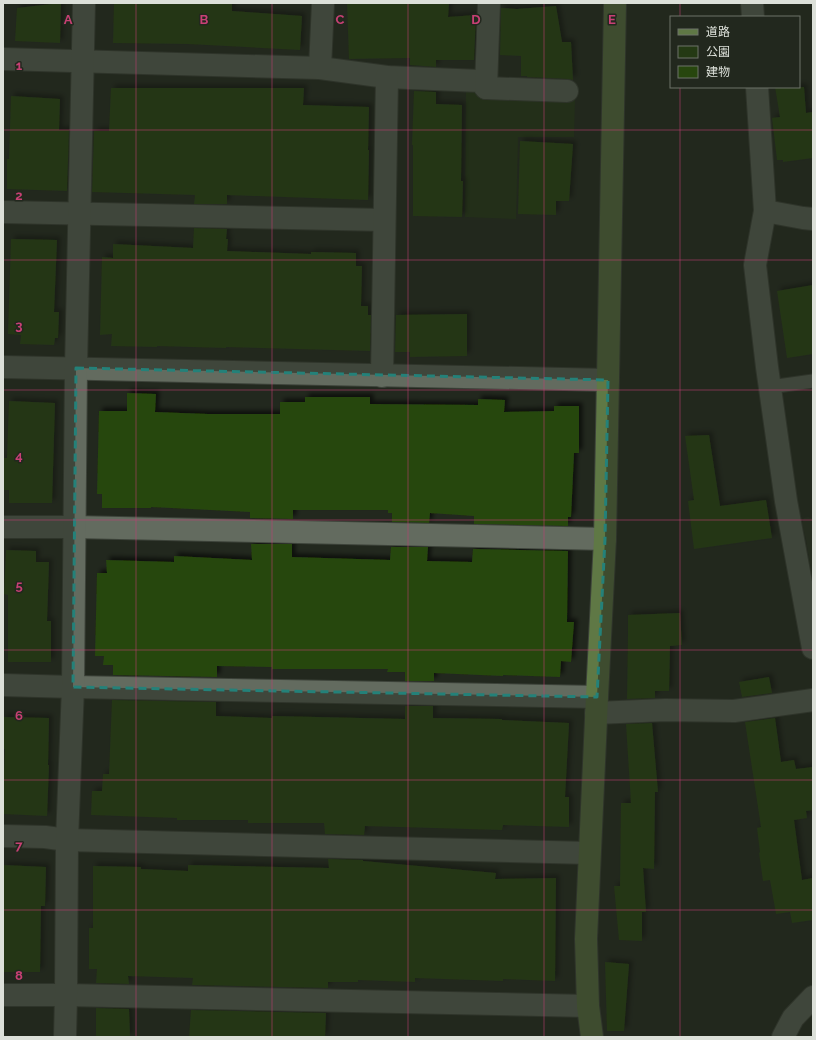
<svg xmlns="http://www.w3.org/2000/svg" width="816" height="1040" font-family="Raleway,'Noto Sans JP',sans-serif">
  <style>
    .built { fill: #293223 }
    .green { fill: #243914 }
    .building { fill: #27460e; filter: url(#shadow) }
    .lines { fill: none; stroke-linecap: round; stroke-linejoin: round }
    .lane-casing { stroke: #3d433a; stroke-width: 15 }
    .street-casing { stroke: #3d433a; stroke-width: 24 }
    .secondary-casing { stroke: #3d433a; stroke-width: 24 }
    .lane { stroke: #636b5f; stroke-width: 13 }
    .street { stroke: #636b5f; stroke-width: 22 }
    .secondary { stroke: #5f7845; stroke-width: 22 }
    .marked { fill: none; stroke: #248179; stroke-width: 3; stroke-dasharray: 8 5; stroke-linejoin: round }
    .grid { fill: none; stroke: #c74074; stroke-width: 1; stroke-opacity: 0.55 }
    .grid-label { font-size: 13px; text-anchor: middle; font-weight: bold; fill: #c74074; stroke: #22281e; stroke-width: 3; stroke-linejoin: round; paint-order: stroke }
  </style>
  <defs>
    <filter id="shadow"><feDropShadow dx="3.5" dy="-3.5" stdDeviation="2" flood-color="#0009"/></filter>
  </defs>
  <rect width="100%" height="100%" fill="#22281e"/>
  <polygon class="built" points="808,517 813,519 813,582 806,539 802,523 804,518"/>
  <polygon class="green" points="466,90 575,95 574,137 518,137 516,219 465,217"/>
  <g class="building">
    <polygon points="61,3 60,43 15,41 17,8"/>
    <polygon points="114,3 232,3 232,11 302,16 300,50 188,44 113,43"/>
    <polygon points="347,3 449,3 448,17 476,15 474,60 436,60 436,67 410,65 410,58 349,59"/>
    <polygon points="556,6 562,42 571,42 573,80 567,79 527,77 527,76 521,76 521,56 500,55 501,8 517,9"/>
    <polygon points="775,87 804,87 806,113 813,112 813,158 783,162 783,160 777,160 772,118 780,117"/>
    <polygon points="111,88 304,88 303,105 369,107 368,150 369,150 368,200 227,195 227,204 194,204 195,195 92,192 94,131 109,131"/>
    <polygon points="414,91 436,92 436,104 462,105 461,181 463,181 462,217 413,216 413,145 412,145"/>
    <polygon points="11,96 60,99 59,130 69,130 67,191 7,189 7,159 9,159"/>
    <polygon points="520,141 573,144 569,201 556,201 556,215 518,214"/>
    <polygon points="194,228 227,229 226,239 228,239 227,251 311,254 311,252 356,253 356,266 362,266 361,306 368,306 368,315 371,315 370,351 226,347 226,348 157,346 157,347 111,346 112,334 100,335 102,257 113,258 113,244 193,248"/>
    <polygon points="11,239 57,240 54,312 59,312 58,338 55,338 54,345 20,344 21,335 8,334"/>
    <polygon points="813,285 813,354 787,358 777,291"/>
    <polygon points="467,314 467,356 410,357 410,352 395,352 396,315"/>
    <polygon points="127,393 156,394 155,412 208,414 280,414 280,402 305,402 305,397 370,397 370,404 478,405 478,399 505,400 504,412 554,411 554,406 579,406 579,453 574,453 571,517 568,517 568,526 474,524 474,516 430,513 429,523 392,522 392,513 388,513 388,510 293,510 293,519 250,518 250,512 151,507 151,508 102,508 102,494 97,494 99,411 127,411"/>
    <polygon points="9,401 55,403 52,503 9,503 9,490 3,490 3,458 7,458"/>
    <polygon points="709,435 720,506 766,500 772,538 694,549 688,501 694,500 685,436"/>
    <polygon points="251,544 292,544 292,557 390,560 391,547 428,547 427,561 472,562 473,549 568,551 567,622 574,622 571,662 561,661 560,677 503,675 503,676 434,673 434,681 405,681 405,672 387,672 388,669 272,669 272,667 217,666 217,677 113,675 113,665 103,665 104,656 95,656 97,573 107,573 106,560 174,562 174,556 252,560"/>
    <polygon points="6,550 36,551 36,562 49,562 47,621 51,621 51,662 8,662 8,595 4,594"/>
    <polygon points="680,613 682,645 670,646 669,691 655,691 655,698 627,699 628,635 628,615"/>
    <polygon points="769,677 772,693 742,697 739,682"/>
    <polygon points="112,700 216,702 216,716 272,718 272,716 405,719 405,706 433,706 433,718 502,719 502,720 569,723 565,797 569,797 569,827 503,825 502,830 365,826 364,835 325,834 324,823 248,823 248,820 177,820 177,818 91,815 92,791 102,791 103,774 109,774"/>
    <polygon points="3,717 49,718 48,765 49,765 47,816 3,814 3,792 5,749 3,749"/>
    <polygon points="775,718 781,762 794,760 796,769 813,767 813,810 806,811 807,818 794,820 802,880 813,878 813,920 792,923 790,912 776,914 770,880 763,881 759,853 760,852 757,828 761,827 745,722"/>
    <polygon points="652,723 658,792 655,792 654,869 643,868 646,912 642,912 642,941 619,940 614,886 620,886 621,803 631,803 626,724"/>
    <polygon points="328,859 363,860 363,861 496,873 495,879 556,878 555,981 503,979 503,981 415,978 415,982 358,980 358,982 328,982 328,988 192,985 193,978 128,976 129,984 96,983 97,969 89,969 89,928 93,928 93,866 141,867 141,869 188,871 188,865 329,868"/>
    <polygon points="3,865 46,867 45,906 41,906 40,972 3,972"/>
    <polygon points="605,962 629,964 624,1031 607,1031"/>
    <polygon points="96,1008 129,1009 130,1037 96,1037"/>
    <polygon points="191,1010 326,1013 325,1037 189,1037"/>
  </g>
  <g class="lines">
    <g class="lane-casing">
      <polyline id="lane" points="770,387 813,381"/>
    </g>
    <g class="street-casing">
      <g id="street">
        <polyline points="752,3 753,17"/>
        <polyline points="3,59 320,68 387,77 480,81 486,88 567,91"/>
        <polyline points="320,68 323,3"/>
        <polyline points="757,87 765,211 755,265 767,367 786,501 813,648"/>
        <polyline points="486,88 489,3"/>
        <polyline points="765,211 803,218 813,219"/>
        <polyline points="3,212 384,220"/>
        <polyline points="3,367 608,380"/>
        <polyline points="382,376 387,77"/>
        <polyline points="3,527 74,527 605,539"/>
        <polyline points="3,685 73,687 597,697"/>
        <polyline points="596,713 665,710 734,711 813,700"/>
        <polyline points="3,836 45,837 67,840 589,853"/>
        <polyline points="3,995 66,995 588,1006"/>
        <polyline points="65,1037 66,995 67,840 73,687 76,368 84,3"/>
        <polyline points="783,1037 793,1018 813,997"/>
      </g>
    </g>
    <g class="secondary-casing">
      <polyline id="secondary" points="592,1037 588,1006 586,939 597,697 605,539 615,3"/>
    </g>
    <use href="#lane" class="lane"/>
    <use href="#street" class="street"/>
    <use href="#secondary" class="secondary"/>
  </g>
  <path d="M0 0H816V1040H0ZM 76,368 L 608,380 L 605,539 L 597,697 L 73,687 Z" fill="#22281e" fill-opacity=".55" fill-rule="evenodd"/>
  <path class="marked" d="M 76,368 L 608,380 L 605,539 L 597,697 L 73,687 Z"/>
  <path class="grid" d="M 136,3 L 136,1037M 272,3 L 272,1037M 408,3 L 408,1037M 544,3 L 544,1037M 680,3 L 680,17M 680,87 L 680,1037M 3,130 L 813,130M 3,260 L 813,260M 3,390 L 813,390M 3,520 L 813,520M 3,650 L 813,650M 3,780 L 813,780M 3,910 L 813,910"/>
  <g class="grid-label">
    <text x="68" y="24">A</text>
    <text x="204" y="24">B</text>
    <text x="340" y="24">C</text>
    <text x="476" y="24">D</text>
    <text x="612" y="24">E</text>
    <text x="19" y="70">1</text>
    <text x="19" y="200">2</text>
    <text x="19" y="330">3</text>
    <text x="19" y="460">4</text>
    <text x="19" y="590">5</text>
    <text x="19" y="720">6</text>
    <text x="19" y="850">7</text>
    <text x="19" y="980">8</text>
  </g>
  <rect width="816" height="1040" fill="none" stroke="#dce0d9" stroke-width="8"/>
  <rect x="670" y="16" width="130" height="72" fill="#22281e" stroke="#6c7269"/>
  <rect x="678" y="29" width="20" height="6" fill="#5f7845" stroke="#6c7269"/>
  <text x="706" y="36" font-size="12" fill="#dce0d9">道路</text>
  <rect x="678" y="46" width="20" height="12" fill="#243914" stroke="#6c7269"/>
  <text x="706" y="56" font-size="12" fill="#dce0d9">公園</text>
  <rect x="678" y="66" width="20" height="12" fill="#27460e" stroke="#6c7269"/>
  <text x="706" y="76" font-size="12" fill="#dce0d9">建物</text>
</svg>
